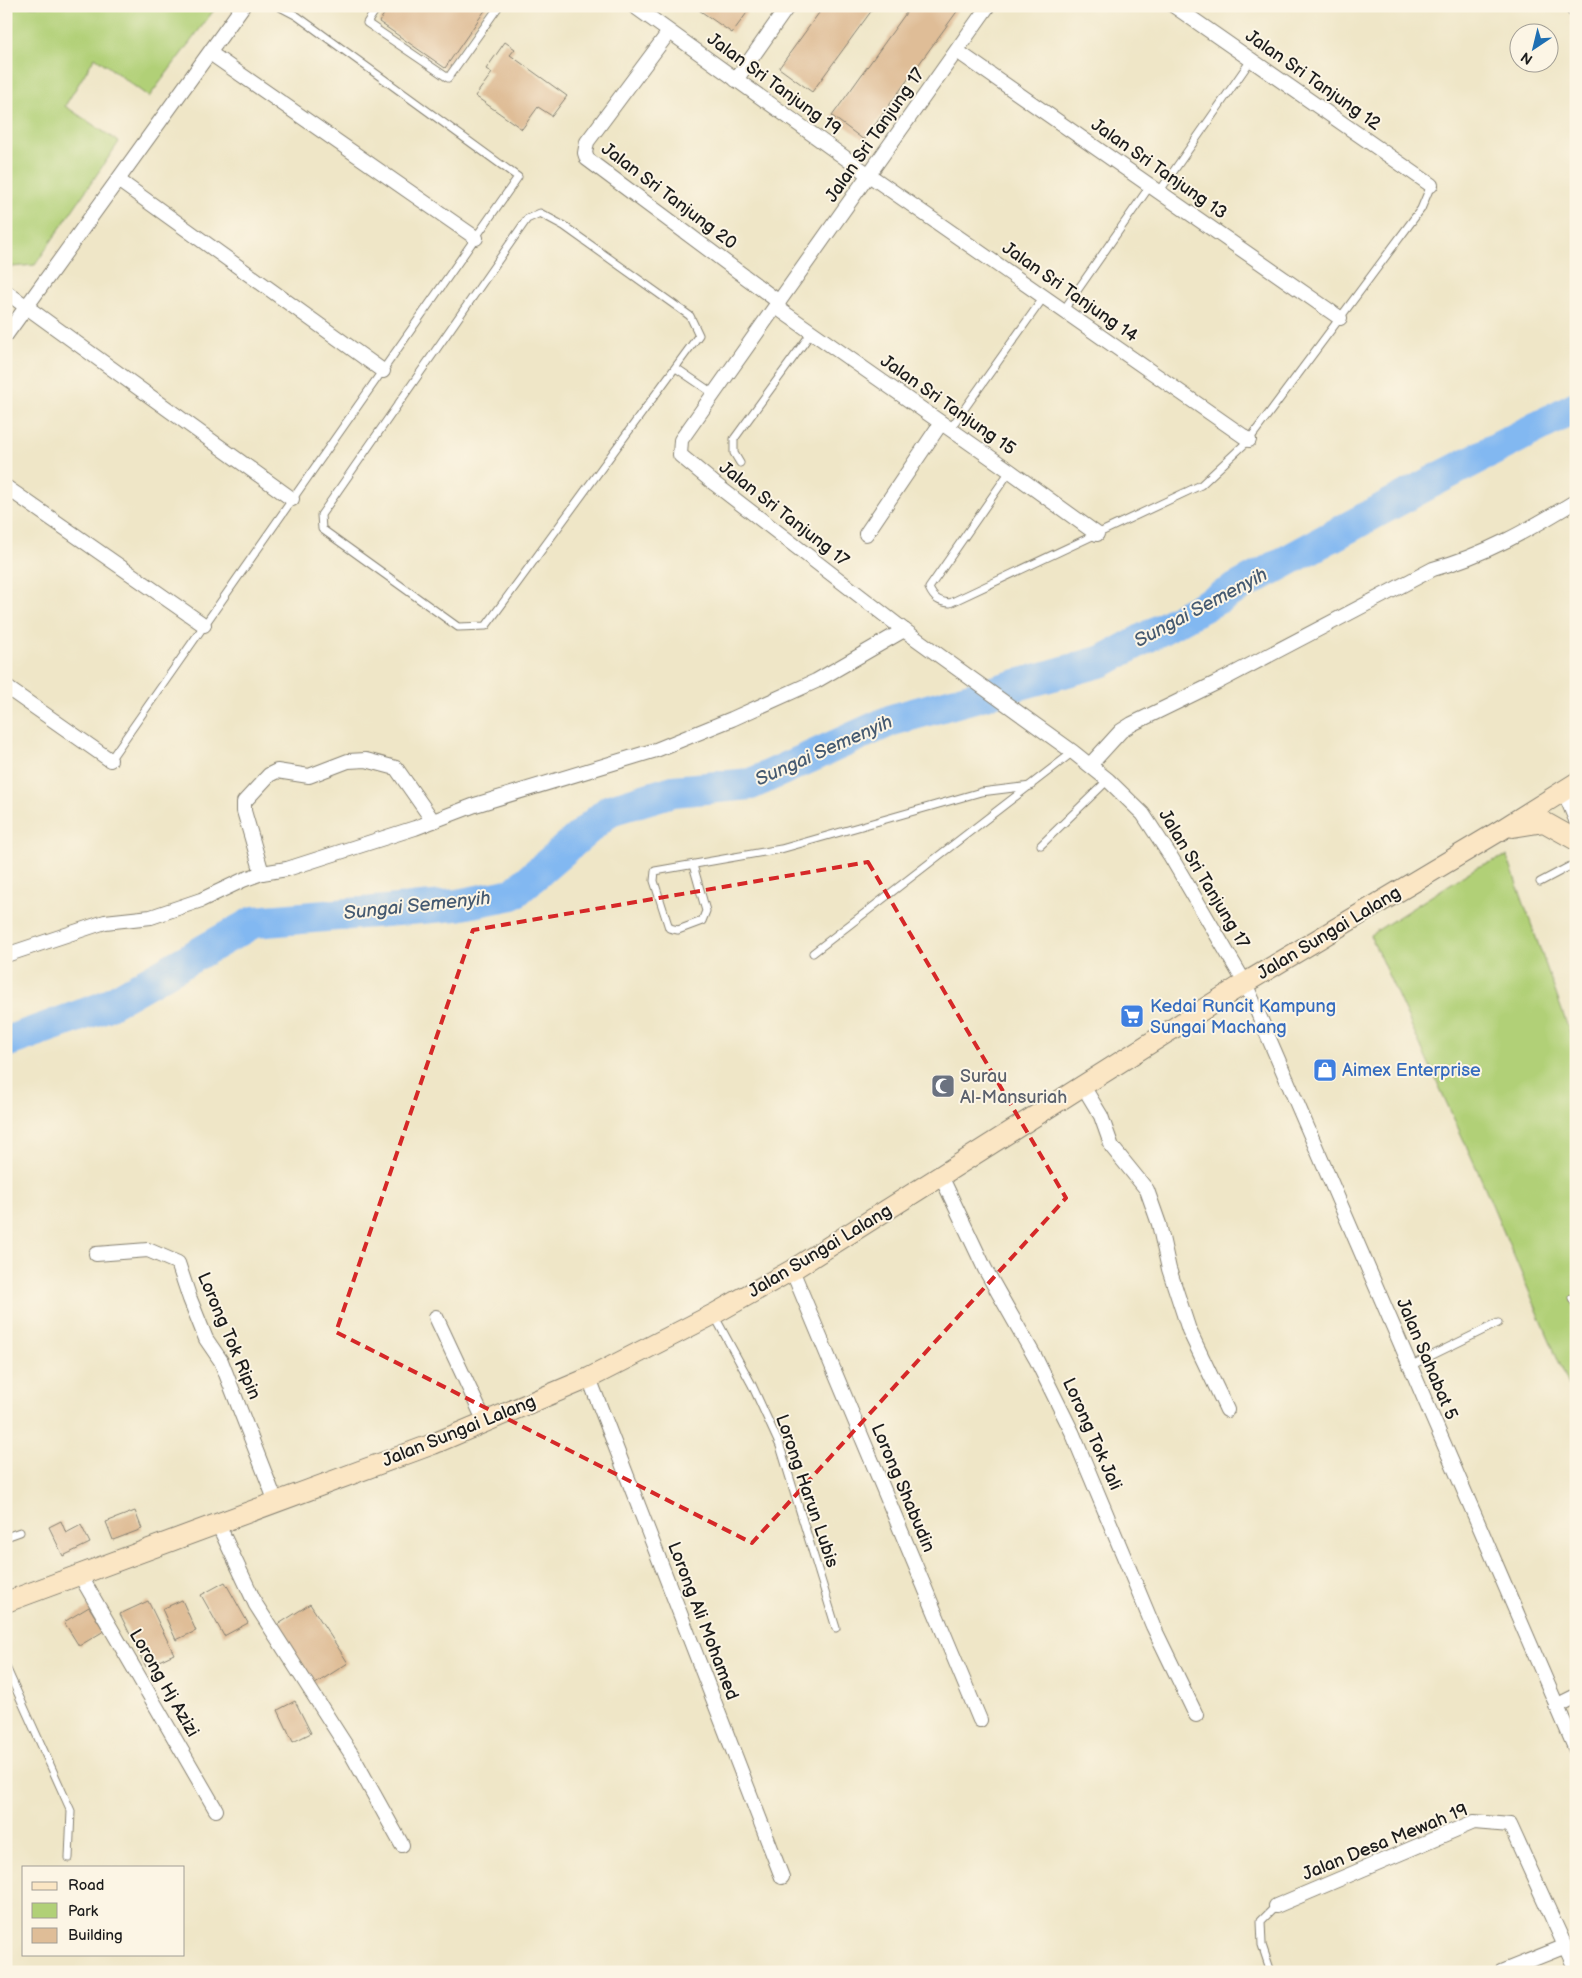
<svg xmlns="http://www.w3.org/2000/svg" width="1582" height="1978" font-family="'Balsamiq Sans',sans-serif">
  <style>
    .green { fill: #b1d077; stroke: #66764a }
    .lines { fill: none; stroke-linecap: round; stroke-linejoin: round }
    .river { stroke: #82b8f1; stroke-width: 32 }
    .building { fill: #dfbd97 }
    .lane-casing { stroke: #868172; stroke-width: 9 }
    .street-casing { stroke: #868172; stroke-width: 16 }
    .secondary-casing { stroke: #868172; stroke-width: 22 }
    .lane { stroke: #fff; stroke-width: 7 }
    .street { stroke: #fff; stroke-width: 14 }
    .secondary { stroke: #fbe6c4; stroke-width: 20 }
    .marked { fill: none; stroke: #d62828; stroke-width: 4; stroke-dasharray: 10 6; stroke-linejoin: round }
    .labels { text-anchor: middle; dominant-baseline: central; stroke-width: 4; stroke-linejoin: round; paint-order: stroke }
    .street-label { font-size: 18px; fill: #1c1c1c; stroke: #fcf5e5 }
    .shop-label { font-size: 18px; fill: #366cbe; stroke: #fcf5e5; text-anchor: start }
    .worship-label { font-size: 18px; fill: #5b616d; stroke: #fcf5e5; text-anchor: start }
    .water-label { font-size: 19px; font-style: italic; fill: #455a71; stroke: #fcf5e5 }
  </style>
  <rect width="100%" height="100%" fill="#fcf5e5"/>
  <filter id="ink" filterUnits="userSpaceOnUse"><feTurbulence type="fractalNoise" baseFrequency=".02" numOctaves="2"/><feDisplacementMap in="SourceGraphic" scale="10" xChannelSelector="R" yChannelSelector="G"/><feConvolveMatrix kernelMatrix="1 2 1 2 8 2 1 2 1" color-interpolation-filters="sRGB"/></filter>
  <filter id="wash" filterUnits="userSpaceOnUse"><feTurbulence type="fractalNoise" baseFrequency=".0096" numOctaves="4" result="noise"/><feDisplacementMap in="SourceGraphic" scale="20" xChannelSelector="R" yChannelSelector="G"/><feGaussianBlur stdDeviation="1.12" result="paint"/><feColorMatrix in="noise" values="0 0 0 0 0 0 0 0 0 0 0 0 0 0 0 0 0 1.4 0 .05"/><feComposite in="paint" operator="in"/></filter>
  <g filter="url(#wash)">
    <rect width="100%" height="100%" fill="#efe6c7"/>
    <g class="green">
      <polygon points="6,6 217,6 149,97 95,57 65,106 119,142 35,265 11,267 6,264"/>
      <polygon points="1507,856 1576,1050 1576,1402 1480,1176 1370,935 1477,867"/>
    </g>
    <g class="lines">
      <polyline class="river" points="6,1042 104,1007 254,922 457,905 513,894 610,810 673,791 751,784 892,720 1103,661 1428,484 1576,407"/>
    </g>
    <g id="blocks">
      <g class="building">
        <polygon points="389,6 488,6 445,68 379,22"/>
        <polygon points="702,6 752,6 732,33 699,10"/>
        <polygon points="824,6 875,6 812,92 779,68"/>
        <polygon points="911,6 961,6 864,140 832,116"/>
        <polygon points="505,42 515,49 510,55 567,96 552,116 538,107 522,129 475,96 492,73 486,69"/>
        <polygon points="135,1511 142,1529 113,1540 106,1522"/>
        <polygon points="61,1521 66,1533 81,1525 90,1543 63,1556 49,1527"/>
        <polygon points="225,1582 248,1623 224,1636 201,1595"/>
        <polygon points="182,1600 196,1631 176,1640 162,1609"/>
        <polygon points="148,1601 174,1654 146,1667 120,1614"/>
        <polygon points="310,1604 348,1663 312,1686 274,1627"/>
        <polygon points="89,1607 104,1631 79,1646 64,1622"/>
        <polygon points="295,1701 311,1733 293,1742 278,1710"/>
      </g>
    </g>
  </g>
  <g filter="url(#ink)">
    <use href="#blocks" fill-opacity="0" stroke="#868172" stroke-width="1"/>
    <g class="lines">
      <g class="lane-casing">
        <g id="lane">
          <polyline points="378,6 367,23 448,78 499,6"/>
          <polyline points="1159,192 1251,60"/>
          <polygon points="540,213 564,226 690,316 699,335 486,626 458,627 322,529 321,515 527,219"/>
          <polyline points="1063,311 1150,186"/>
          <polyline points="676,368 714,394"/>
          <polyline points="950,429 1044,297"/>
          <polyline points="740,463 734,453 734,439 812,332"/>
          <path d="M 1010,471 L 929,588 C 934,599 939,602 950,603 L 1201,485 L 1249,440 L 1421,209 L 1431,185"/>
          <polyline points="110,760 518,177 297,16 278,6"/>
          <polyline points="1041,845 1108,780"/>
          <polyline points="693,865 706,911 702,921 678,930 669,928 654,881 655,871 781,849 981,792 1031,786"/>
          <polyline points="1540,882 1576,863"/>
          <polyline points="813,953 1073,752"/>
          <polyline points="1572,1298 1576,1305"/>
          <polyline points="714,1315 752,1385 780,1446 836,1628"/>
          <polyline points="1410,1366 1498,1323"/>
          <polyline points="6,1537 20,1532"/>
          <polyline points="6,1667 71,1811 69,1858"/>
          <polyline points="1271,1972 1262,1945 1261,1921 1276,1906"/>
        </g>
      </g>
      <g class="street-casing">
        <g id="street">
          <polyline points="634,6 869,175 1249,440"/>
          <polyline points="988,6 681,440 680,455 715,484 904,630 1073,752 1108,780 1143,814 1171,857 1245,983 1576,1750"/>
          <polyline points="1174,6 1431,185"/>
          <polyline points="1571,6 1576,12"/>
          <polyline points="669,32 587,142 585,153 587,159 779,302"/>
          <polyline points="957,51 1340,318"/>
          <polyline points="210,53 476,238"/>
          <polyline points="736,80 788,6"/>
          <polyline points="118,180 383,371"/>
          <polyline points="6,292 292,499"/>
          <polyline points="776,307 1010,471 1097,534"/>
          <polyline points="6,335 243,6"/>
          <polyline points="6,487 204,625"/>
          <polyline points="866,534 941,423"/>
          <polyline points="6,687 110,760"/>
          <path d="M 1090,765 L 1121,731 L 1132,724 L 1216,683 L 1433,569 C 1485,555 1530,529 1576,501"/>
          <polyline points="1564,791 1576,820"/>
          <polyline points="262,873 244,811 244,802 269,775 277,771 309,776 348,761 366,760 396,768 433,821"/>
          <polyline points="6,955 105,922 151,917 201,900 243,880 262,873 287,869 415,828 475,805 656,750 732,719 816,681 904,630"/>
          <polyline points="1083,1086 1101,1116 1112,1147 1147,1190 1159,1224 1169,1269 1189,1330 1227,1410"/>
          <polyline points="941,1176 985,1269 1036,1359 1072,1432 1153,1626 1196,1715"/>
          <polyline points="96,1254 148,1250 178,1263 190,1299 206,1339 221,1361 276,1502"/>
          <polyline points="792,1270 980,1720"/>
          <polyline points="436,1317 485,1422"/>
          <polyline points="589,1378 782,1877"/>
          <polyline points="218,1524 256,1605 352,1755 402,1845"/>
          <polyline points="80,1575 216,1810"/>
          <polyline points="1556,1706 1576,1696"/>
          <polyline points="1276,1906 1474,1822 1510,1825 1576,1970"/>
          <polyline points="1501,1972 1566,1946"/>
        </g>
      </g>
      <g class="secondary-casing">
        <g id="secondary">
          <polyline points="1513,827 1544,822 1576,840"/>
          <polyline points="6,1602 433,1444 589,1378 714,1314 792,1270 1245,983 1501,830 1576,783"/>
        </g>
      </g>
      <use href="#lane" class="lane"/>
      <use href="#street" class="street"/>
      <use href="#secondary" class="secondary"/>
    </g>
  </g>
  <path class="marked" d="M 868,862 L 1066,1198 L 752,1543 L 336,1332 L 473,930 Z"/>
  <defs>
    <g id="supermarket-square" transform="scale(1.25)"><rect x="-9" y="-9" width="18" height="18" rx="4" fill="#3f7fe0" stroke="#fcf5e5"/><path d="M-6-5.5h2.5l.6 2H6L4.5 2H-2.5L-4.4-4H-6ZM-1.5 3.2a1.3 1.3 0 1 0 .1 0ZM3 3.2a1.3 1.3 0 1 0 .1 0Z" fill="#fff"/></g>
    <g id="shop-square" transform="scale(1.25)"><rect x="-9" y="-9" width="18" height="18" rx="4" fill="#3f7fe0" stroke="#fcf5e5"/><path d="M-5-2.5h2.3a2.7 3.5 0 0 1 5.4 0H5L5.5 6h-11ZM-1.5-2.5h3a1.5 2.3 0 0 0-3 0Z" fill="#fff"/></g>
    <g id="mosque-square" transform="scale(1.25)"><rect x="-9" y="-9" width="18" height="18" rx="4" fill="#6b7280" stroke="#fcf5e5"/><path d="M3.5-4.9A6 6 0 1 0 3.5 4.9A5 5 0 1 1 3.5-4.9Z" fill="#fff"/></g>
  </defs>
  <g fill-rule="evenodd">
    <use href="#supermarket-square" x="1132" y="1016"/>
    <use href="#shop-square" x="1325" y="1070"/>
    <use href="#mosque-square" x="943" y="1086"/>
  </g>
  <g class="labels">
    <g class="street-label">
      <text transform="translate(1313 80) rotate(35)">Jalan Sri Tanjung 12</text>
      <text transform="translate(774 84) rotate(36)">Jalan Sri Tanjung 19</text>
      <text transform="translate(875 135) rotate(-55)">Jalan Sri Tanjung 17</text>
      <text transform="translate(1159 169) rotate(35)">Jalan Sri Tanjung 13</text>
      <text transform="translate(669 196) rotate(37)">Jalan Sri Tanjung 20</text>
      <text transform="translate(1070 292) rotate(35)">Jalan Sri Tanjung 14</text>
      <text transform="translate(948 405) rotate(35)">Jalan Sri Tanjung 15</text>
      <text transform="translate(784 514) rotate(38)">Jalan Sri Tanjung 17</text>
      <text transform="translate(1204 879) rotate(59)">Jalan Sri Tanjung 17</text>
      <text transform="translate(1329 933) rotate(-31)">Jalan Sungai Lalang</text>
      <text transform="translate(820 1251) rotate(-31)">Jalan Sungai Lalang</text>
      <text transform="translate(229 1336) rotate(67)">Lorong Tok Ripin</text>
      <text transform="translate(1427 1359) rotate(67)">Jalan Sahabat 5</text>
      <text transform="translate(459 1431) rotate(-22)">Jalan Sungai Lalang</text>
      <text transform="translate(1092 1434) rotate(66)">Lorong Tok Jali</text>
      <text transform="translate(903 1488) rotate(67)">Lorong Shabudin</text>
      <text transform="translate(807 1491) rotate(71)">Lorong Harun Lubis</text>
      <text transform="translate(703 1621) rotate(69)">Lorong Ali Mohamed</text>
      <text transform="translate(164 1683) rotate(60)">Lorong Hj Azizi</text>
      <text transform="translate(1385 1842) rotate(-22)">Jalan Desa Mewah 19</text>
    </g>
    <g class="shop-label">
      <text x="1150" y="1006">Kedai Runcit Kampung<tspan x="1150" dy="21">Sungai Machang</tspan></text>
      <text x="1342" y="1070">Aimex Enterprise</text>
    </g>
    <g class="worship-label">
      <text x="960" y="1076">Surau<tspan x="960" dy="21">Al-Mansuriah</tspan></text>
    </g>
    <g class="water-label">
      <text transform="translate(1201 608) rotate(-28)">Sungai Semenyih</text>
      <text transform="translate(824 751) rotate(-24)">Sungai Semenyih</text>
      <text transform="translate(417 906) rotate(-6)">Sungai Semenyih</text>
    </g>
  </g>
  <rect width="1582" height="1978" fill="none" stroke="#fcf5e5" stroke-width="25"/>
  <rect x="22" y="1866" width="162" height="90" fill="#fcf5e5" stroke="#a29e95"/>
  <rect x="32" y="1882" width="25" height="8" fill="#fbe6c4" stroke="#a29e95"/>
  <text x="68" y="1890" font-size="15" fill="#1c1c1c">Road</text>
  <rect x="32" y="1903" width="25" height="15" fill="#b1d077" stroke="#a29e95"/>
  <text x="68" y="1916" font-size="15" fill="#1c1c1c">Park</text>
  <rect x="32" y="1928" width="25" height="15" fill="#dfbd97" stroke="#a29e95"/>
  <text x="68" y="1940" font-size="15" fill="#1c1c1c">Building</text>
  <g transform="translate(1534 48) rotate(215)"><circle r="24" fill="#fcf5e5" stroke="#a29e95"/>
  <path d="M0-4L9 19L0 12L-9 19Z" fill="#1f6fb2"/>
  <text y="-8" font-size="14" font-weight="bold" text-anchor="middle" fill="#1c1c1c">N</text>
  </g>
</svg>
